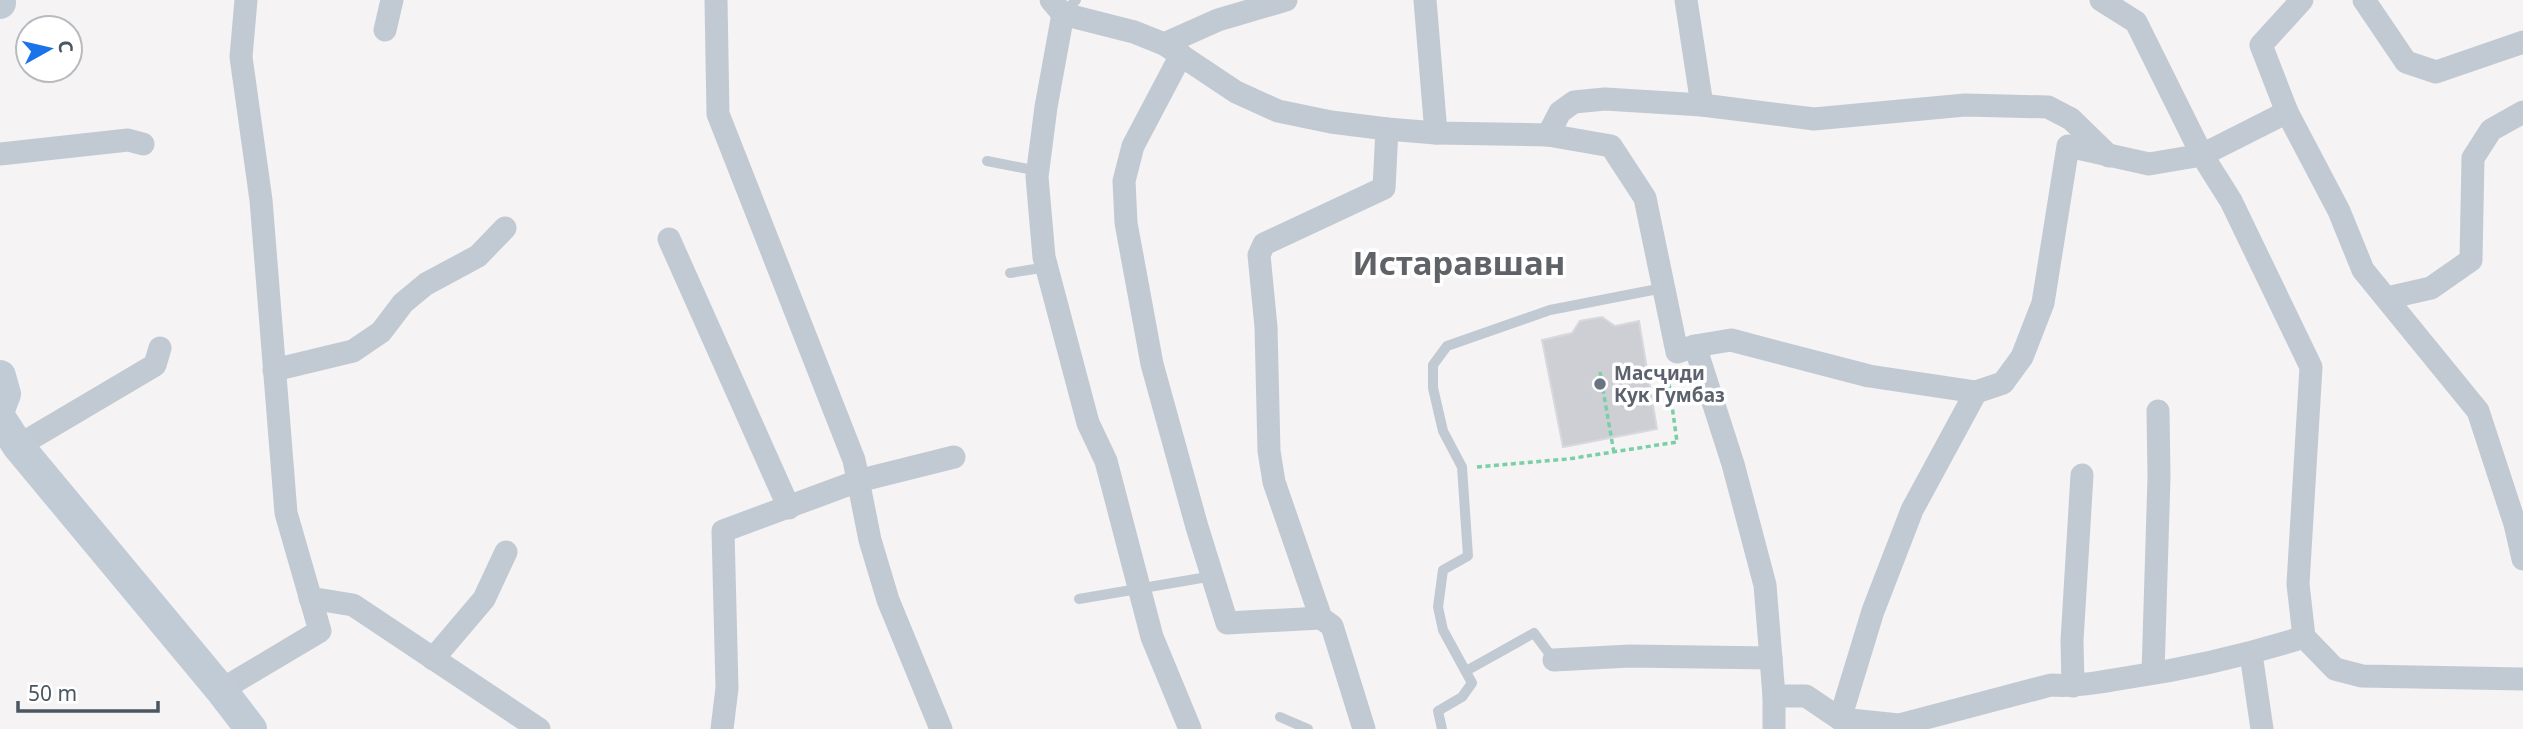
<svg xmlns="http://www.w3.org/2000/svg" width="2523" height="729" font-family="'Noto Sans',sans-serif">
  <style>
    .building { fill: #cdcfd5; stroke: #d7d9de; stroke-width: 2 }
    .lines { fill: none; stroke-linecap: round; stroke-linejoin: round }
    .path { stroke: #7ad0a6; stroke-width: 3.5; stroke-dasharray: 5 3.5; stroke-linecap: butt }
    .service { stroke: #c1cad2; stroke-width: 10 }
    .minor { stroke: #c1cad2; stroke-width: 23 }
    .secondary { stroke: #c1cbd6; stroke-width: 32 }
    .worship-dot { fill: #6b7280; stroke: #fff; stroke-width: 2.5 }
    .labels { text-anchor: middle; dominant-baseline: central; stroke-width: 7; stroke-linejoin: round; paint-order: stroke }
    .worship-label { font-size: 19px; font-weight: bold; fill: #5b616d; stroke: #fff; text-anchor: start }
    .town-label { font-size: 33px; font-weight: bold; fill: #5f6368; stroke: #fff }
  </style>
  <rect width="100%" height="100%" fill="#f5f3f3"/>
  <polygon class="building" points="1602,317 1615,326 1639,321 1657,429 1563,447 1542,340 1572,333 1580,321"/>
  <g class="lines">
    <g class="path">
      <polyline points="1600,372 1614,453"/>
      <polyline points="1477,467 1568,459 1677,442 1667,369"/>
    </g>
    <g class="service">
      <polyline points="1063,14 1076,0"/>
      <polyline points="987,161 1038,171"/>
      <polyline points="1010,273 1047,267"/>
      <polyline points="1079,599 1213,576"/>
      <polyline points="1466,671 1534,633 1554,660"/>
      <polyline points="1280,717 1308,729"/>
      <polyline points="1442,729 1438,711 1462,697 1472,683 1443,630 1438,607 1443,570 1468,556 1462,467 1443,431 1433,388 1433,365 1447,346 1550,310 1663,288"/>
    </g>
    <g class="minor">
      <polyline points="716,0 718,114 854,460 870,540 888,600 941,729"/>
      <polyline points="1051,0 1063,14 1134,32 1164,44 1236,92 1278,111 1331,122 1387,129 1436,133 1548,135 1611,146 1645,198 1677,352 1695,346 1731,340 1869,376 1976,392 2003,383 2022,357 2043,303 2068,146 2149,164 2202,155 2287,112"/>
      <polyline points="1425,0 1436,133"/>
      <polyline points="1686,0 1702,105"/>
      <polyline points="2101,0 2136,22 2202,155 2231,201 2311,367 2298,584 2304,637 2335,669 2362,676 2523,679"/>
      <polyline points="2302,0 2261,45 2287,112 2339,211 2363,270 2478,411 2515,524 2523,559"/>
      <polyline points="2364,0 2406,62 2436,72 2523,42"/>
      <polyline points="1063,14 1046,107 1037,177 1044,257 1088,423 1106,461 1152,637 1190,729"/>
      <polyline points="385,30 392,0"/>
      <polyline points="1164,44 1218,20 1286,0"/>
      <polyline points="1181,55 1133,146 1124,181 1126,223 1152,364 1197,527 1227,623 1321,618"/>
      <polyline points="1548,135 1560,112 1574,102 1605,99 1702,105 1814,119 1965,105 2048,107 2071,119 2109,156"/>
      <polyline points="0,154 128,140 143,144"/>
      <polyline points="669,239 789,508"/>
      <polyline points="2387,298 2431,288 2471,260 2473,158 2491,130 2523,112"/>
      <polyline points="1695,346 1733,464 1765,585 1774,696 1774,729"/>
      <polyline points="274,370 353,351 381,332 403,303 426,284 478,256 505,228"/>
      <polyline points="18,446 155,365 160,348"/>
      <polyline points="310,598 353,605 539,729"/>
      <polyline points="2251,654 2262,729"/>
      <polyline points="433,659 484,599 506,552"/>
      <polyline points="1554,660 1630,656 1771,658"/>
      <polyline points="2153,673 2159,477 2158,411"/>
      <polyline points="2073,686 2072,641 2082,475"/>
      <polyline points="221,690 320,631 286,513 261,200 241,57 246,0"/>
      <path d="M 1774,696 L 1806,696 L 1840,719 L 1899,725 L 2051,685 C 2079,687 2105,681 2131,677 C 2190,668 2247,655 2304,637"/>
      <polyline points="1840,719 1873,611 1912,510 1976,392"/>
      <polyline points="722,729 727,688 723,531 858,481 954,457"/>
      <polyline points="1364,729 1332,626 1321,618 1274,482 1269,451 1266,327 1259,255 1264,244 1384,188 1387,129"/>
    </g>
    <g class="secondary">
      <polyline points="0,3 0,0"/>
      <polyline points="0,376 5,394 0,407"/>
      <polyline points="0,418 18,446 221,690 251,729"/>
    </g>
  </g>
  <circle class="worship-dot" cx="1600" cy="384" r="7"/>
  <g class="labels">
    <g class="worship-label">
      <text x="1614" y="373">Масҷиди<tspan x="1614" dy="22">Кук Гумбаз</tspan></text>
    </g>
    <g class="town-label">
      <text x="1459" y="262">Истаравшан</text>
    </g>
  </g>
  <g transform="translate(49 49) rotate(82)"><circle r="33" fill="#ffffff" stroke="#b7bbc0" stroke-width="2"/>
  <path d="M0-5L12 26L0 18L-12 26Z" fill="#1a73e8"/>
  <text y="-10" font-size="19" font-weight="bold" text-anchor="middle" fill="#4a5661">С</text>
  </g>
  <path d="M18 701v10h140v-10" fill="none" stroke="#4a5661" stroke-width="3.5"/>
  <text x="28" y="701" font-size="21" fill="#4a5661" stroke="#ffffff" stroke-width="5" paint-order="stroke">50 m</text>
</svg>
